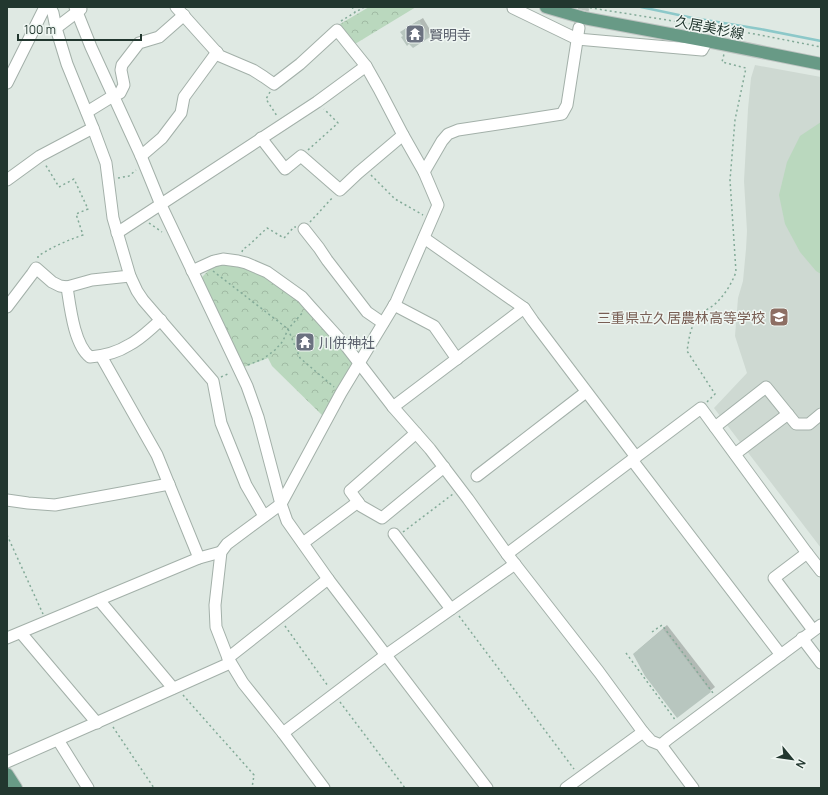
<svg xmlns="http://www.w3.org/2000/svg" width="828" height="795" font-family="Manrope,'Noto Sans JP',sans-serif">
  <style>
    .built { fill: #ced9d2 }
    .grass { fill: #bad8be }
    .park { fill: url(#park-crowns) }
    .shadow { fill: #0003 }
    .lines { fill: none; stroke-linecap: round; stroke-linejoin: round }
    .stream { stroke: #8cc8c9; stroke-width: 2.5 }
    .building { fill: #b8c6bf }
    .minor-tunnel { stroke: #b9c5bf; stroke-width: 11; stroke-dasharray: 11 5.5; stroke-linecap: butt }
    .minor-casing { stroke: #a3b0a9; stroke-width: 13 }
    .major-casing { stroke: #bdc3c1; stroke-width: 14 }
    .path { stroke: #83aa98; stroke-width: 1.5; stroke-dasharray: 2 3; stroke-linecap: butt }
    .minor { stroke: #fff; stroke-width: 11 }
    .major { stroke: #689a86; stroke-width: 12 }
    .labels { text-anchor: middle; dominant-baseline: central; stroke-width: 3; stroke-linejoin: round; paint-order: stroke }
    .street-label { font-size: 14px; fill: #22372f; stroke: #eff6f2 }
    .worship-label { font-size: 14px; fill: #5b616d; stroke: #eff6f2; text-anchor: start }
    .education-label { font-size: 14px; fill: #785e54; stroke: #eff6f2; text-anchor: end }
  </style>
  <defs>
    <pattern id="park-crowns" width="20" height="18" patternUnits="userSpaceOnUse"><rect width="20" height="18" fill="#bad8be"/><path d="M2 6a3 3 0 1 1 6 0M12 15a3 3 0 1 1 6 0" fill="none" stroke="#a0baa4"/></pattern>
  </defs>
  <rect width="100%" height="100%" fill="#dfe9e3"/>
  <polygon class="built" points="755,65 821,77 821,548 714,408 747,373 735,336 738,298 743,281 746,249 747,231 744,181 748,109 751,78"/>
  <polygon class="grass" points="821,122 821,274 816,271 800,252 785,224 779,195 787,162 800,136"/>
  <g class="park">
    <polygon points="369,7 416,7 355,44 340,24"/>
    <polygon points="226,264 242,265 262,272 289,292 313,313 354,361 354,365 324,417 272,366 268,358 244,367 200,279 213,266"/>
  </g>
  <g class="shadow">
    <polygon points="423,18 432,33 429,36 402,32 405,29"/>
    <polygon points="667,625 715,687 710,691 638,650"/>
  </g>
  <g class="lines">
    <polyline class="stream" points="641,7 693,18 760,29 821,41"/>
  </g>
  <g class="building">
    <polygon points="419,20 430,37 413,48 409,44 407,46 401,37 403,36 400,32"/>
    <polygon points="663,629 711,692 677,718 645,676 633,654"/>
  </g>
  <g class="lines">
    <polyline class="minor-tunnel" points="579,26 584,7"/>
    <g class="minor-casing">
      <g id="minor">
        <polyline points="50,7 53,13 56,28 67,64 93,128 106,163 113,218 130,276 137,291 143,300 213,381 221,423 246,485 264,516"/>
        <polyline points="75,7 91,47 141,156 161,205 247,386 258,417 281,504 287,521 328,579 487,788"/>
        <polyline points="176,7 220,56 253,70 264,77 274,84 300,64 337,30 366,66 379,89 403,135 424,172 438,205 396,302 341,393 281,504 227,544 221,552 215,605 216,627 228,658 243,683 283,733 324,788"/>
        <polyline points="513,7 513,8 577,39 702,50 707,41"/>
        <polyline points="56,28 81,9"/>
        <polyline points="7,83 45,7"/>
        <polyline points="87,112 113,96 120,93 124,85 121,70 122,65 139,43 159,37 184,15"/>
        <polyline points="261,138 285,169 301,156 340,190 358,173 403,135"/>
        <polyline points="141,156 162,138 181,113 184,97 217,52"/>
        <polyline points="424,172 442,141 448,134 458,130 524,120 562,114 567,105 579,28"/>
        <polyline points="7,180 40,156 93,128"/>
        <polyline points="304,229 319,248 327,260 367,312 383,323"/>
        <polyline points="117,233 317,102 366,66"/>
        <polyline points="424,238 524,308 533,321 636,457"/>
        <polyline points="192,271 214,261 223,259 238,261 246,263 267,272 302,297 309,305 346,346 393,407 430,449 468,499 507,554 599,672 643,732 651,741 661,745 693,788"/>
        <path d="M 67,287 C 70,306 74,345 90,357 C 102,356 118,352 129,345 C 141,339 150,329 161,320"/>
        <polyline points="394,305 434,326 457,359"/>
        <polyline points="7,307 32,274 36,268 52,282 60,286 67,287 92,280 130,276"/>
        <polyline points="101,356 157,455 199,558"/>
        <polyline points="393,407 524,308"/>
        <polyline points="715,427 766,387 796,424 809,424 821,414"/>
        <polyline points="416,433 350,491 361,506 382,518 444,467"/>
        <polyline points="735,454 788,414"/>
        <polyline points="632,460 781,655"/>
        <polyline points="477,476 586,392"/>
        <polyline points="7,500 28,503 55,505 121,493 169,484"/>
        <polyline points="394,534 451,609"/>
        <polyline points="303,543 358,502"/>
        <polyline points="807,553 774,578 813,630"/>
        <polyline points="507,554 701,408 807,553 821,571"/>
        <polyline points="99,600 173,688"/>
        <polyline points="21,633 97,723"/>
        <polyline points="7,638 199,558 221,552"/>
        <polyline points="802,638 821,663"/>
        <polyline points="228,658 328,579"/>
        <polyline points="283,733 386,655 515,564"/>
        <polyline points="58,740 88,788"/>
        <polyline points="661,745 668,739 821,625"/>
        <polyline points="7,762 107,718 230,663"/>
        <polyline points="566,788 643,732"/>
      </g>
    </g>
    <g class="major-casing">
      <g id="major">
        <polyline points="546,7 584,18 707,41 821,64"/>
        <polyline points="7,774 16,788"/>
      </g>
    </g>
    <g class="path">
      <polyline points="352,7 355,12"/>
      <polyline points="585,7 755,34 821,47"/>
      <polyline points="341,21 364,7"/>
      <polyline points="270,92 266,99 277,116"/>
      <polyline points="308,150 338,123 324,109"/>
      <polyline points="371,175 395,199 423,215"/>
      <polyline points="118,178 129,176 136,170"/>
      <polyline points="310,222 333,197"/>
      <polyline points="149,223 162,232"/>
      <polyline points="242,252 243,249 248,246 267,228 284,238 294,227 296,227"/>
      <path d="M 38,258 L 38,256 C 54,246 66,241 83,235 L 76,214 L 88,209 L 74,179 L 59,187 L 45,164"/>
      <polyline points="213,271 288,329 300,358 334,387"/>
      <polyline points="248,365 263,359 275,350 283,341 288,329 303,312"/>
      <polyline points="221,377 230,373"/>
      <path d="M 707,402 L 715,394 L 687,351 C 689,339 690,328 697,318 C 700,313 708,309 714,305 C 724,296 731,285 736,272 L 730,180 L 735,120 L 746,68 L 722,62 L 724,54"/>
      <polyline points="403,532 453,494"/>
      <polyline points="7,535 43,614"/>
      <polyline points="459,616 574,769"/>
      <polyline points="285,626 328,686"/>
      <polyline points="652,632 662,625 713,693"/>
      <polyline points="626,653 676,721"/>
      <polyline points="183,695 254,775 252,788"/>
      <polyline points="340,702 405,788"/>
      <polyline points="113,727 154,788"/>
    </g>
    <use href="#minor" class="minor"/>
    <use href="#major" class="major"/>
  </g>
  <defs>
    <g id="temple-square" transform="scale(1)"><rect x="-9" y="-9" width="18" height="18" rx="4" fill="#6b7280" stroke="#eff6f2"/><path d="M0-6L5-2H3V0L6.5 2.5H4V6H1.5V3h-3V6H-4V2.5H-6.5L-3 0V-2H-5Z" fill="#fff"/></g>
    <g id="school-square" transform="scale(1)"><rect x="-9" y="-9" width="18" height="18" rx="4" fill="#8d6e63" stroke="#eff6f2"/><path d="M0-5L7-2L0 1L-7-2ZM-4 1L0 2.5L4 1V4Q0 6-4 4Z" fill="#fff"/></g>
  </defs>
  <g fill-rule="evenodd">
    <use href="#temple-square" x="415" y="34"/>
    <use href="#school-square" x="779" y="317"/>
    <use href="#temple-square" x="305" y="342"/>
  </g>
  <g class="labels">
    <g class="street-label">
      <text transform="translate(710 27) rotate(11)">久居美杉線</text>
    </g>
    <g class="worship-label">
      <text x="429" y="34">賢明寺</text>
      <text x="319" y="342">川併神社</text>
    </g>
    <g class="education-label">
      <text x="765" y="317">三重県立久居農林高等学校</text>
    </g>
  </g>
  <rect width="828" height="795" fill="none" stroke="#22372f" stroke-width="16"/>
  <g transform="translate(792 759) rotate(119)" stroke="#eff6f2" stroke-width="3" paint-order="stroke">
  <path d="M0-3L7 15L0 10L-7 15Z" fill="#22372f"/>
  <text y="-6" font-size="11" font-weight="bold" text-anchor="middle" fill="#22372f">N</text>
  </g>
  <path d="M18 34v6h123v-6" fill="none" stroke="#22372f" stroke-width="2"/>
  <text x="24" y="34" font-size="12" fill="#22372f" stroke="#eff6f2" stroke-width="3" paint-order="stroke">100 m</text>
</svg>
